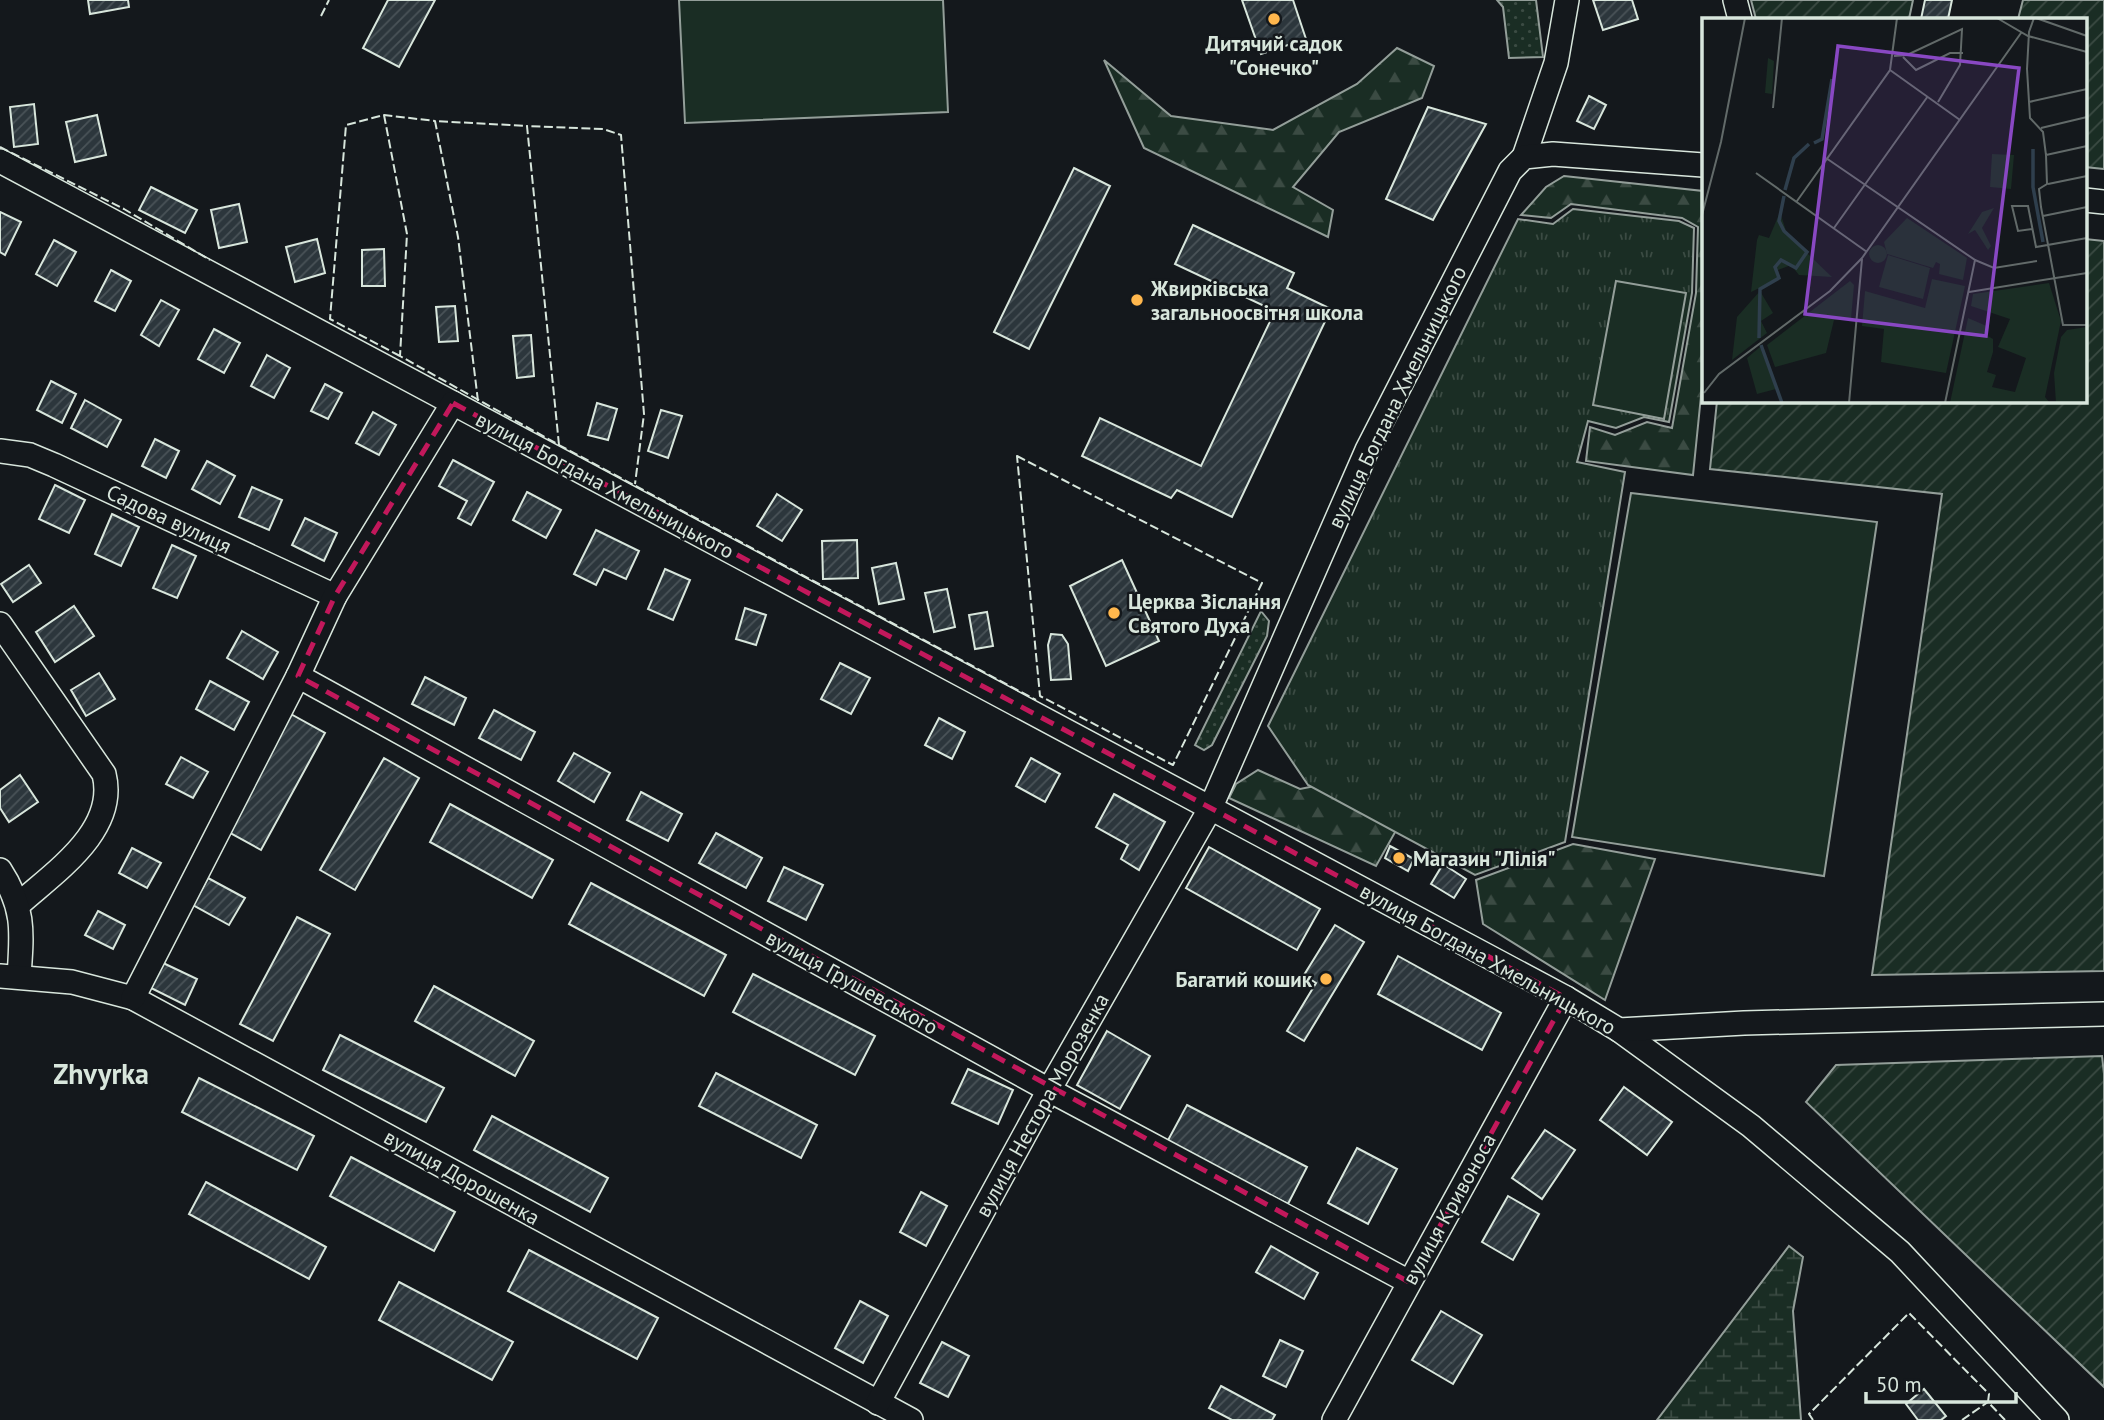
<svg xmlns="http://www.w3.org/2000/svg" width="2104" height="1420" font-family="'PT Sans',sans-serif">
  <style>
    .grass { fill: url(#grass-dots); stroke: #939e99; stroke-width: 2 }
    .forest { fill: url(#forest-firs); stroke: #939e99; stroke-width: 2 }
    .wetland { fill: url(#wetland-marsh); stroke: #939e99; stroke-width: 2 }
    .park { fill: url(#park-tufts); stroke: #939e99; stroke-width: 2 }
    .garden { fill: url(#garden-furrows); stroke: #939e99; stroke-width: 2 }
    .pitch { fill: #1a2d24; stroke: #939e99; stroke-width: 2 }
    .building { fill: url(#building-hatch); stroke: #d8e6dc; stroke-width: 2 }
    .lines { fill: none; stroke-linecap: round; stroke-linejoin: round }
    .minor-casing { stroke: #d8e6dc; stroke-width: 26 }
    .minor { stroke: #14181c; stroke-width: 23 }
    .fence { stroke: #d8e6dc; stroke-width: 2; stroke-dasharray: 9 3.5; stroke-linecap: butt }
    .marked { fill: none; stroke: #c2185b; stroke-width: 5; stroke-dasharray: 14 9; stroke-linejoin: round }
    .poi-dot { fill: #ffb74d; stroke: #14181c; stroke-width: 2.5 }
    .labels { text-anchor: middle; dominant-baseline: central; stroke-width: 5; stroke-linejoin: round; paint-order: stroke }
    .poi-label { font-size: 21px; font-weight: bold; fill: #d8e6dc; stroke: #14181c; text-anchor: start }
    .street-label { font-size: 21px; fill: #d8e6dc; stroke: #14181c }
    .district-label { font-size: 28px; font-weight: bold; fill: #d8e6dc; stroke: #14181c }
    .inset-river { fill: none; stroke: #2f3f4d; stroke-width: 3.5 }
    .inset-road { fill: none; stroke: #626a69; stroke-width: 2 }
    .view { fill: #8948c3; fill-opacity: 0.15; stroke: #8948c3; stroke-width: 3.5 }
    .inset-edge { fill: none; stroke: #d8e6dc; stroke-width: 3.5 }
  </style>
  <defs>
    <pattern id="grass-dots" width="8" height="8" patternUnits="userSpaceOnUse" patternTransform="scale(1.75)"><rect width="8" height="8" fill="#1a2d24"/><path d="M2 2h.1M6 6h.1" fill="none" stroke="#3b4b43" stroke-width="1.8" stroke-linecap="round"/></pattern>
    <pattern id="forest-firs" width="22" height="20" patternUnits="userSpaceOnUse" patternTransform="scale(1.75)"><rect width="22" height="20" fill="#1a2d24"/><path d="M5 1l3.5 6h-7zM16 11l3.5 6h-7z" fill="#3b4b43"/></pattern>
    <pattern id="wetland-marsh" width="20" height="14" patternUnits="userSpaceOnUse" patternTransform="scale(1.75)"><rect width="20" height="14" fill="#1a2d24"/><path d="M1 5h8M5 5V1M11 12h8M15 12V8" fill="none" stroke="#3b4b43"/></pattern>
    <pattern id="park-tufts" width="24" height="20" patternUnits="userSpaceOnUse" patternTransform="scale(1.75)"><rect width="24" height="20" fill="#1a2d24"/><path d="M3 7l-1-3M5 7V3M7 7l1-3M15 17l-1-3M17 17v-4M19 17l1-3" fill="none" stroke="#3b4b43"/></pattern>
    <pattern id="garden-furrows" width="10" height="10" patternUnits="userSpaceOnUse" patternTransform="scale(1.75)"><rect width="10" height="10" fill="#1a2d24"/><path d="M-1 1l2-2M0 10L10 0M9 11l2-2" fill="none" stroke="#3b4b43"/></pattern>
    <pattern id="building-hatch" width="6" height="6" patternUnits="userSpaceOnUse" patternTransform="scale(1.75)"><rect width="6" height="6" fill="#2c363c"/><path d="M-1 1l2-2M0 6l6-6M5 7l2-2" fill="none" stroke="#4a5358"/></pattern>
  </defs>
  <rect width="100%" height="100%" fill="#14181c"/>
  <g class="grass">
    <polygon points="1497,0 1536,0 1543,57 1509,58 1503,7"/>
    <polygon points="1261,611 1269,621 1267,636 1212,745 1204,750 1195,745"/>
  </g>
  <g class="forest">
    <polygon points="1397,48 1434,66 1422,98 1339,132 1293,187 1333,210 1328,237 1144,148 1104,60 1171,116 1273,130 1357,84"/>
    <polygon points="1564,176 1703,191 1703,376 1693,475 1586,461 1590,427 1615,435 1647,422 1672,428 1696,293 1698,227 1682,218 1571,204 1551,218 1521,215 1546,187"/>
    <polygon points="1258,770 1300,789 1320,785 1398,827 1376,866 1229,798 1236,784"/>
    <polygon points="1573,844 1655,859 1605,1000 1483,924 1476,880"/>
  </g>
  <polygon class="wetland" points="1789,1246 1803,1257 1793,1311 1801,1420 1657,1420"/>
  <polygon class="park" points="1573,209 1679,221 1694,228 1692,293 1669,422 1644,417 1616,428 1588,421 1577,462 1625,472 1565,842 1475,875 1308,785 1268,726 1518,219 1553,224"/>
  <g class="garden">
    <polygon points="1751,0 1913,0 1909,19 1756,19"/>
    <polygon points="2023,0 2104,0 2104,169 2085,167 2085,19 2018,19"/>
    <polygon points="2085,239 2104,241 2104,971 1872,975 1942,494 1710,469 1717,401 2085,401"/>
    <polygon points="2102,1056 2104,1074 2104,1387 1806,1102 1836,1065"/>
  </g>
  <g class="pitch">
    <polygon points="679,0 943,0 948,112 685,123"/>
    <polygon points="1616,281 1686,293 1664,419 1593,405"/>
    <polygon points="1631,493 1877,522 1824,876 1572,837"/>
  </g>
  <g class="building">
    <polygon points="88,0 128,0 129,7 90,14"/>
    <polygon points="388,0 435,0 399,67 363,48"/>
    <polygon points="1242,0 1293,0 1306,39 1261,54"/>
    <polygon points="1593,0 1632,0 1638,19 1603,30"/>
    <polygon points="1925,0 1952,0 1948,19 1921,19"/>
    <polygon points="1589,96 1606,105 1594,129 1577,121"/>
    <polygon points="34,104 38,144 14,147 10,107"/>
    <polygon points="1428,107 1486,124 1433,220 1386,199"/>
    <polygon points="97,115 106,155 75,162 66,122"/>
    <polygon points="1074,168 1110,186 1029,349 994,332"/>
    <polygon points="151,187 197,210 185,233 139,210"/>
    <polygon points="239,204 247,242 219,248 211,210"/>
    <polygon points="0,212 21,222 5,255 0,252"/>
    <polygon points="1193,225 1294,273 1287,288 1331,309 1232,517 1177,490 1171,498 1082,456 1100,418 1201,466 1275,311 1175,264"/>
    <polygon points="317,239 325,273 295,282 286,247"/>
    <polygon points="54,240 76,252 57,286 36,274"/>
    <polygon points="384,249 385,286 362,286 362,250"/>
    <polygon points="111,270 131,281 115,311 95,301"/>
    <polygon points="161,300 179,310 159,346 141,335"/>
    <polygon points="455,306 458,341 439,342 436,307"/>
    <polygon points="214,329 240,343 224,373 198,359"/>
    <polygon points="531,335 534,376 517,378 513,336"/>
    <polygon points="267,355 290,368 274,398 251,386"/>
    <polygon points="51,381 76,394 62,423 37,410"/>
    <polygon points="325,384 342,393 328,419 311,411"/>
    <polygon points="85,400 121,420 107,447 71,428"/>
    <polygon points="597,403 617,409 608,440 588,435"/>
    <polygon points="661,410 682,416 668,458 648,451"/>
    <polygon points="373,412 396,425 379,455 356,443"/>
    <polygon points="155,439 179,451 166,478 142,466"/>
    <polygon points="453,460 494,482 471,525 458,518 467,501 439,486"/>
    <polygon points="207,461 235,476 220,504 192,489"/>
    <polygon points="55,485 85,500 69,533 39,519"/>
    <polygon points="252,487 282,500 269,530 239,517"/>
    <polygon points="527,492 561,510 546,538 513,520"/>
    <polygon points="777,494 802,510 782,541 757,526"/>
    <polygon points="112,514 139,527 121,566 95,554"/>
    <polygon points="305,518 337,533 324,561 292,545"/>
    <polygon points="596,530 639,551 626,579 604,569 596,585 574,574"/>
    <polygon points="857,540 858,578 823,579 822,541"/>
    <polygon points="172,545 196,556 177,598 153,588"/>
    <polygon points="1122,560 1159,641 1106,666 1070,586"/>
    <polygon points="896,563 904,599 879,604 872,568"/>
    <polygon points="29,565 41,583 13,602 1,584"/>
    <polygon points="665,569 690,580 673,620 648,609"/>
    <polygon points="947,589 955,627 934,632 925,593"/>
    <polygon points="74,606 94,636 55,662 36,632"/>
    <polygon points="745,608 766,615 756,645 736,639"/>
    <polygon points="987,612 993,646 975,649 969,615"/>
    <polygon points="242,631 278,652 263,679 227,658"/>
    <polygon points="1051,634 1062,635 1068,644 1071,679 1051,680 1048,645"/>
    <polygon points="840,663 870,678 851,714 821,699"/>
    <polygon points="99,673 115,699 86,716 71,690"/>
    <polygon points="425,677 466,698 454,725 412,704"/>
    <polygon points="210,681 249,702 234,730 196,709"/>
    <polygon points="494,710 535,732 521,760 479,738"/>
    <polygon points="289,713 325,733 261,850 225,830"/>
    <polygon points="939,718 965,732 952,759 925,745"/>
    <polygon points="574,753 610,773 594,802 558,781"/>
    <polygon points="181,757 208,772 193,798 166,784"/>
    <polygon points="384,758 419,778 355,890 320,870"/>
    <polygon points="1031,758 1060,774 1045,802 1016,786"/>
    <polygon points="20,775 38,802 9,822 0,808 0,790"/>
    <polygon points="641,792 682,814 668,841 627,820"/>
    <polygon points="1114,794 1165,822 1139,870 1121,859 1128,845 1096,827"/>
    <polygon points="450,804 553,860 532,898 430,842"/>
    <polygon points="716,833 762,858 746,888 699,863"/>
    <polygon points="1390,846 1414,859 1408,871 1385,858"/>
    <polygon points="1209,847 1320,909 1297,950 1186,888"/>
    <polygon points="132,848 161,863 147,888 119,873"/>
    <polygon points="1443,864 1466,879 1454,898 1431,884"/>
    <polygon points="784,867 823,885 806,920 768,901"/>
    <polygon points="208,878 245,898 229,925 193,905"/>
    <polygon points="591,883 726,955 704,996 569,924"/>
    <polygon points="98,911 125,925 113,949 85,935"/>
    <polygon points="297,917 330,934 273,1041 240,1024"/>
    <polygon points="1335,925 1364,942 1304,1041 1287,1031 1316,983 1304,975"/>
    <polygon points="1398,956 1501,1013 1482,1050 1378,994"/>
    <polygon points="161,962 197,979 185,1005 149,987"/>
    <polygon points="753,974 875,1036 855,1075 733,1012"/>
    <polygon points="434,986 534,1041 515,1076 415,1021"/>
    <polygon points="1107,1031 1150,1056 1120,1109 1077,1085"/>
    <polygon points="340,1035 444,1088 426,1122 323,1070"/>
    <polygon points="968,1069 1013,1090 998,1124 952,1103"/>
    <polygon points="716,1073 817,1125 801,1158 699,1106"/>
    <polygon points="199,1078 314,1136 297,1170 182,1112"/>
    <polygon points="1624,1087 1672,1122 1647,1155 1600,1120"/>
    <polygon points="1187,1105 1307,1167 1288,1204 1167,1142"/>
    <polygon points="492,1116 608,1178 590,1212 474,1150"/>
    <polygon points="1545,1130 1575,1150 1542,1199 1512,1178"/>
    <polygon points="1357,1148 1397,1169 1368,1224 1328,1203"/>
    <polygon points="351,1157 455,1212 434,1251 330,1196"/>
    <polygon points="206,1182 326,1247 309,1279 189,1214"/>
    <polygon points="921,1192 947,1206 926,1246 900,1232"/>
    <polygon points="1508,1196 1539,1214 1513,1260 1482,1242"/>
    <polygon points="1271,1246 1318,1273 1304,1299 1256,1272"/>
    <polygon points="529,1250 658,1318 637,1359 508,1291"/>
    <polygon points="399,1282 513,1342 492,1380 379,1320"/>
    <polygon points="860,1301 888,1316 863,1363 835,1348"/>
    <polygon points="1441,1311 1482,1335 1453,1384 1412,1360"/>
    <polygon points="1280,1340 1303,1351 1286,1387 1263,1376"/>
    <polygon points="942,1342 969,1356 948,1397 920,1383"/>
    <polygon points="1221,1386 1275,1415 1272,1420 1232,1420 1209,1408"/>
    <polygon points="1924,1389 1946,1416 1941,1420 1918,1420 1906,1404"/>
  </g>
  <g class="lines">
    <g class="minor-casing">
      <g id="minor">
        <polyline points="1735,0 1740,19"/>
        <polyline points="1524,157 1556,63 1567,0"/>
        <polyline points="0,161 1566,998 1619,1030 1751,1126 1900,1252 2057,1420"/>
        <polyline points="2085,200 2104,202"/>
        <polyline points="0,451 30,455 54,465 335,596"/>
        <path d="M 0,624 L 104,774 C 118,830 56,871 19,904"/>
        <polyline points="298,676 1049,1090 1409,1282"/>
        <path d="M 0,870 C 25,908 22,933 19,976"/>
        <polyline points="0,976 72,982 133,998 911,1420"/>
        <polyline points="133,998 298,676 335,596 453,403"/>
        <polyline points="1619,1030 1744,1023 2104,1014"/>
        <polyline points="878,1403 1049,1090 1210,809 1367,450 1510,171 1524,157 1553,154 1703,165"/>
        <polyline points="1334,1420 1566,998"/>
      </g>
    </g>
    <use href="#minor" class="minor"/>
    <g class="fence">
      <polyline points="321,16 329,0"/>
      <polyline points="384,115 407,234 400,356 559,445 1036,700"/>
      <polyline points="0,147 124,209 210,260"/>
      <polyline points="400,356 330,319 346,125 384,115 435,121"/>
      <polyline points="478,401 458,237 435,121 527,126"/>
      <polyline points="559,445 527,126 603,129 621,135 644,414 635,484"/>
      <polygon points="1017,456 1262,583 1173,765 1040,696"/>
      <polyline points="1813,1420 1809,1414 1909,1313 1989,1394 1988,1402 2005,1420"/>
      <polyline points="1962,1420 1988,1402"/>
    </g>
  </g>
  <path class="marked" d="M 453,403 L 1566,998 L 1409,1282 L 298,676 L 335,596 Z"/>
  <g class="poi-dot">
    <circle cx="1274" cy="19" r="7"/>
    <circle cx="1137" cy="300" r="7"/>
    <circle cx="1114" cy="613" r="7"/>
    <circle cx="1399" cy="858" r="7"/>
    <circle cx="1326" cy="979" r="7"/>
  </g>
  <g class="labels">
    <g class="poi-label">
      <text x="1274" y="43" text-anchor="middle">Дитячий садок<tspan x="1274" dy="24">"Сонечко"</tspan></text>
      <text x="1151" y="288">Жвирківська<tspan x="1151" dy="24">загальноосвітня школа</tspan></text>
      <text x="1128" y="601">Церква Зіслання<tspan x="1128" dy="24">Святого Духа</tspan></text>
      <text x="1413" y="858">Магазин "Лілія"</text>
      <text x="1312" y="979" text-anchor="end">Багатий кошик</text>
    </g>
    <g class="street-label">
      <text transform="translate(1397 397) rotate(-64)">вулиця Богдана Хмельницького</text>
      <text transform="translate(605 485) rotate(28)">вулиця Богдана Хмельницького</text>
      <text transform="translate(169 519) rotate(25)">Садова вулиця</text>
      <text transform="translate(1488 959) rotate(29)">вулиця Богдана Хмельницького</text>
      <text transform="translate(852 982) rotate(29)">вулиця Грушевського</text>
      <text transform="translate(1042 1105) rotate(-61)">вулиця Нестора Морозенка</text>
      <text transform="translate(462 1177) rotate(29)">вулиця Дорошенка</text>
      <text transform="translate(1449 1209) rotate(-61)">вулиця Кривоноса</text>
    </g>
    <g class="district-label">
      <text x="101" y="1073">Zhvyrka</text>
    </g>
  </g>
  <g transform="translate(1702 18)">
    <rect width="385" height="385" fill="#14181c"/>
    <path d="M 66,40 L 72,43 L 70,76 L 63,75 Z" fill="#1a2d24"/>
    <path d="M 292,190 L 280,210 L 289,228 L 286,232 L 273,212 L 266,216 L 280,194 ZM167 236a9 9 0 1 1 18 0a9 9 0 1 1-18 0ZM 58,273 L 71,295 L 59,303 L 65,315 L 30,342 L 35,299 Z" fill="#1a2d24"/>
    <path d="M 78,194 L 85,216 L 130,259 L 97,257 L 89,247 L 76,252 L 78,260 L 49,274 L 55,222 L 57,217 L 67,220 Z" fill="#1a2d24"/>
    <path d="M 205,200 L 265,240 L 261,262 L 237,256 L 238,246 L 234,244 L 231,250 L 185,236 L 182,224 Z" fill="#1a2d24"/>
    <path d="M 230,261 L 263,268 L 244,355 L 179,344 L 182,311 L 160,308 L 163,273 L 223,290 ZM 148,263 L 152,267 L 149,301 L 132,302 L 124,335 L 73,349 L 65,327 ZM 347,265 L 359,303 L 343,379 L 348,385 L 248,385 L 266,300 L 287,309 L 284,317 L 291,321 L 291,334 L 285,354 L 294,357 L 290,369 L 313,374 L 324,340 L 296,329 L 308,301 L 269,288 L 271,276 ZM 385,309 L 385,385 L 354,385 L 352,355 L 359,319 L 365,312 ZM 58,329 L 74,371 L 55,376 L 45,340 Z" fill="#1a2d24"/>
    <path d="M 290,136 L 312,137 L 309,171 L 288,169 ZM 186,237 L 228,250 L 221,281 L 177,269 Z" fill="#1a2d24"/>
    <path class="inset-river" d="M 112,125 L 120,121 L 130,61M 331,131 L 331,169 L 341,224M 83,172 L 92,140 L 107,126M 57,320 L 58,271 L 77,260 L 73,249 L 79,242 L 94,250 L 105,234 L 82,213 L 77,203 L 82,178M 59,327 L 80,385"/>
    <path class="inset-road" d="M 295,0 L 326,18 L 385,34M 332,0 L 327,14 L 325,51 L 328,100 L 341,114 L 344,137 L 345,166 L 337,171 L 339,189 L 361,307 L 385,307M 334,0 L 385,18M 192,38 L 205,37 L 260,11 L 258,47 L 236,84M 201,39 L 214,52 L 248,35 L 261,35M 188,52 L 258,102M 327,84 L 385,71M 71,90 L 80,0M 339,110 L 385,99M 344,137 L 385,128M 124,140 L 273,242 L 243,385M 54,155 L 165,234M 346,166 L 385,158M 95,183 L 188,52 L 195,0M 0,197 L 19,124 L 43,0M 341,198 L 385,189M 132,210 L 226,78M 330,211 L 316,213 L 310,188 L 326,188 L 334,229 L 385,220M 273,242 L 292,250 L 335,243M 267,274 L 385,255M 2,375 L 17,356 L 128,273 L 160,240 L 319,15M 147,385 L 160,241"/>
    <path class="view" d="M 136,28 L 317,50 L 284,318 L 103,296 Z"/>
    <rect width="385" height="385" class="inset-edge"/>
  </g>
  <path d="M1866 1392v10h150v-10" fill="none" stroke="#d8e6dc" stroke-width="3.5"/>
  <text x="1876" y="1392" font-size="21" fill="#d8e6dc" stroke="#14181c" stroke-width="5" paint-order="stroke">50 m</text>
</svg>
